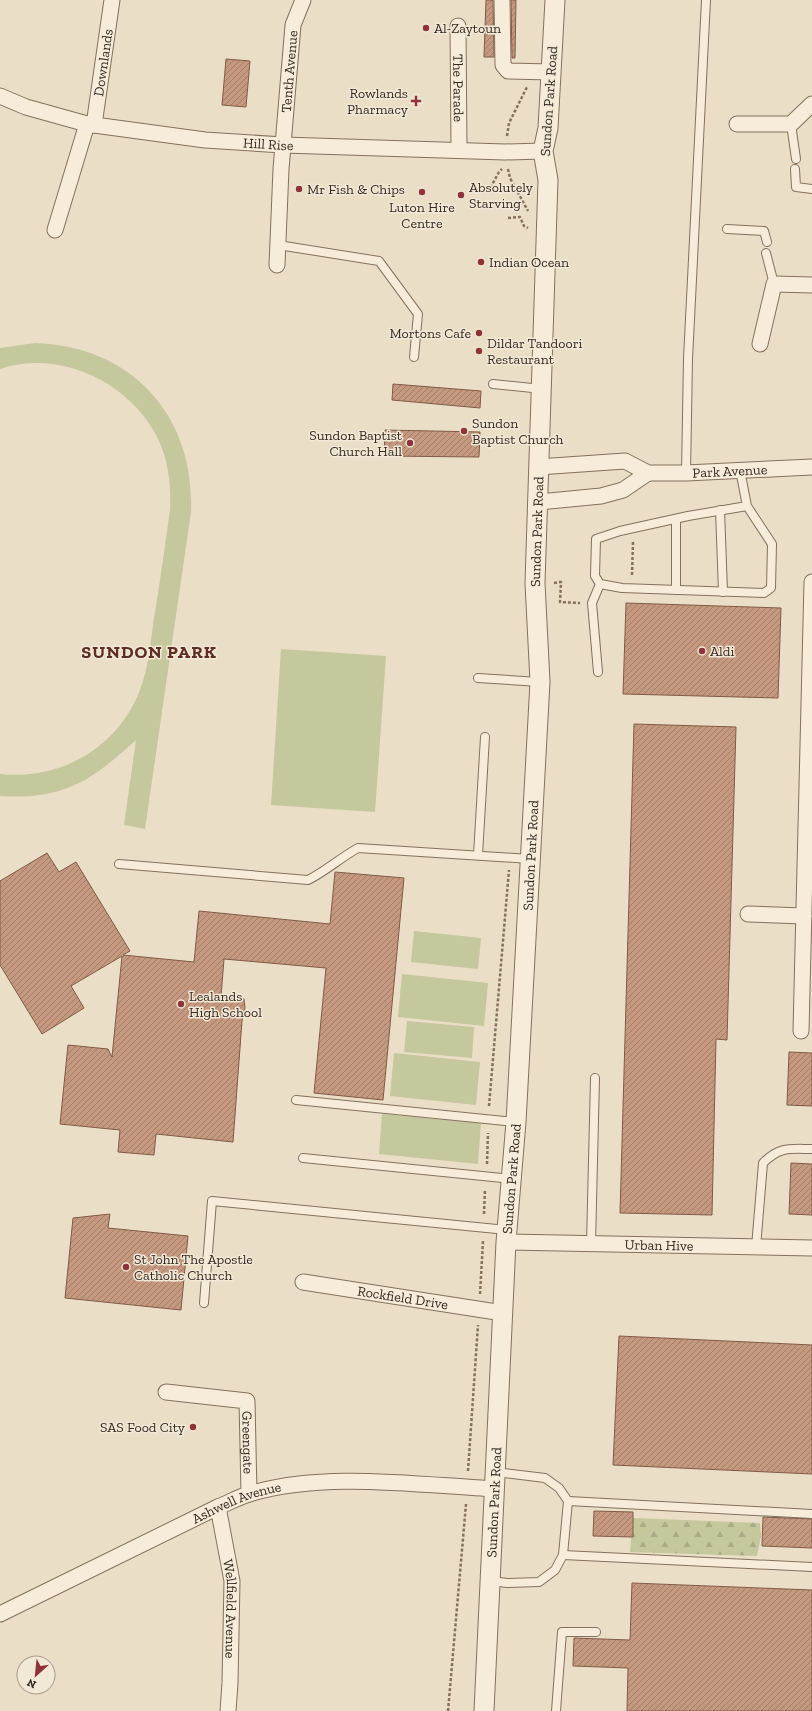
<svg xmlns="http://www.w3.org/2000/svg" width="812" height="1711" font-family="'Zilla Slab',serif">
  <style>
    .forest { fill: url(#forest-firs) }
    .park { fill: #c5c79c }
    .building { fill: url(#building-hatch); stroke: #815a46 }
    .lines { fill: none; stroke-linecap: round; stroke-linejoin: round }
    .service-casing { stroke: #84705e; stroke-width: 10 }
    .minor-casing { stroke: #84705e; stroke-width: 17 }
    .tertiary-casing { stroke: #84705e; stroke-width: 21 }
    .path { stroke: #84705e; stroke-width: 2.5; stroke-dasharray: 3 2; stroke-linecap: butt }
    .service { stroke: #f6ecd9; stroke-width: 8 }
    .minor { stroke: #f6ecd9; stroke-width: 15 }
    .tertiary { stroke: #f6ecd9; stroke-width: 19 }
    .poi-dot { fill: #8d3439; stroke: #f2e8d6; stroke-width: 1.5 }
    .labels { text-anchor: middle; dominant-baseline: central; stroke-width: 3; stroke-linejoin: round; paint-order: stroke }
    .poi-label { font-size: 14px; fill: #362920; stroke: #f2e8d6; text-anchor: start }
    .street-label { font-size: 14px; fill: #362920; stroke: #f2e8d6 }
    .district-label { font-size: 18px; font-weight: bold; letter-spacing: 1px; fill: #5e2d24; stroke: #f2e8d6 }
  </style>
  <defs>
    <pattern id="forest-firs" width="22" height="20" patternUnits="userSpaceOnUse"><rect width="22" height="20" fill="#c5c79c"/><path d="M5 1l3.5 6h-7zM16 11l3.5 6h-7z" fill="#aaab86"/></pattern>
    <pattern id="building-hatch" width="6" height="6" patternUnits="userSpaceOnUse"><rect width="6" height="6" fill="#c59980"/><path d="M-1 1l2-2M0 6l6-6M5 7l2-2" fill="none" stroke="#a17d68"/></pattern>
  </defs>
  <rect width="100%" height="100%" fill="#eadec7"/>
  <polygon class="forest" points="633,1518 760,1523 761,1536 757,1556 630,1552"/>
  <g class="park">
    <path d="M 35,343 C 132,346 195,416 191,512 L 145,829 L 124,825 L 136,740 C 91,781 64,800 0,796 L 0,774 C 64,781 124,744 143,681 C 149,661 151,639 154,618 C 160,582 165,546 170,510 C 171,486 169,463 159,441 C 133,384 61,348 0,369 L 0,348 Z"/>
    <polygon points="281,649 386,656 375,812 271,805"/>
    <polygon points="414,931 481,938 478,969 411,962"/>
    <polygon points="402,974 488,983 484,1026 398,1017"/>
    <polygon points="407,1021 474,1027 472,1058 404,1052"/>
    <polygon points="394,1053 480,1062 476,1105 390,1096"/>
    <polygon points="382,1114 481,1123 478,1164 379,1154"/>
  </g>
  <g class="building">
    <polygon points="486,0 493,0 494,57 484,57"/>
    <polygon points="511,0 516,0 515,58 512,58"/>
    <polygon points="226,59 250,61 246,107 222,105"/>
    <polygon points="393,384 481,391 480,408 392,400"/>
    <polygon points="385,430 480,432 479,457 384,456"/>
    <polygon points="626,603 781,608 778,698 623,694"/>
    <polygon points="634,724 736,727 727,1040 716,1039 712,1215 620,1213"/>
    <polygon points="47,853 59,872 76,862 130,951 123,955 194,962 199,911 330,924 335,872 404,878 383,1100 314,1093 326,968 224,959 221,997 244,999 245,1008 242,1021 233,1142 156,1134 154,1155 118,1152 120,1130 60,1124 68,1045 108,1049 112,1057 122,956 71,986 84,1008 42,1034 0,965 0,881"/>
    <polygon points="789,1052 812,1053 812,1106 787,1105"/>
    <polygon points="791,1163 812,1164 812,1215 789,1214"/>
    <polygon points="110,1214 108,1228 188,1236 181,1310 65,1298 73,1218"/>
    <polygon points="619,1336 812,1345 812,1474 613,1465"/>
    <polygon points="594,1511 633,1512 633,1537 593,1536"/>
    <polygon points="763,1517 812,1519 812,1548 762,1546"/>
    <polygon points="632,1583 812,1590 812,1711 627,1711 628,1668 573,1666 574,1638 630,1640"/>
  </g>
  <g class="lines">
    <g class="service-casing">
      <g id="service">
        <polyline points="791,124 796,159"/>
        <polyline points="795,169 796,187 812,189"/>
        <polyline points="727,229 764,231 767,242"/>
        <polyline points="278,245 379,261 418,314 414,357"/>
        <polyline points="766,253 774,284"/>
        <polyline points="493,384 542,389"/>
        <polyline points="740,470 747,506 772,544 771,588 764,593 622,588 600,584 595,576 596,539 620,531 688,516 747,506"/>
        <polyline points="686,473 688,359 706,0"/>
        <polyline points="720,510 723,592"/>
        <polyline points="676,590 676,519"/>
        <polyline points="598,672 592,603 600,584"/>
        <polyline points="478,678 540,682"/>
        <polyline points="478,855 485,737"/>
        <path d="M 119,864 L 308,880 C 326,871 340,858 358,848 L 530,859"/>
        <polyline points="296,1100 516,1122"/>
        <polyline points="303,1158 512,1179"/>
        <polyline points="591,1244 595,1078"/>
        <path d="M 756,1247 L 763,1163 C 780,1146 790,1149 812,1149"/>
        <polyline points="204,1303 212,1201 507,1230"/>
        <polyline points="568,1501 812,1514"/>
        <polyline points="563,1555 812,1567"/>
        <polyline points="491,1581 507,1583 539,1582 555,1570 563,1555 568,1501 559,1488 545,1478 496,1472"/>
        <polyline points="556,1711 562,1632 596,1632"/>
      </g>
    </g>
    <g class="minor-casing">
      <g id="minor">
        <polyline points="502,0 503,65 508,71 552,72"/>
        <path id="s1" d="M 458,26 L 459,150"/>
        <path id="s2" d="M 0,96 L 26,107 L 87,124 L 205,140 L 283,145 L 505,152 L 543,151"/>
        <polyline points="737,124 791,124 812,104"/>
        <path id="s3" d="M 94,125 L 112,0"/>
        <polyline points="55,230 87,124"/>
        <path id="s4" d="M 277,265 L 281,169 L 293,25 L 303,0"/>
        <polyline points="760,344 774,284 812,285"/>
        <path id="s5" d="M 538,467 L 625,461 L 648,473 L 686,473 L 812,467"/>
        <polyline points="539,502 601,496 623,490 648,473"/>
        <polyline points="748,914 804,916"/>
        <polyline points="801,1031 812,582"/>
        <path id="s6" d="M 506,1242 L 812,1248"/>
        <path id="s7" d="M 303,1282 L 503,1313"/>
        <path id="s8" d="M 166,1392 L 247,1401 L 249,1494"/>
        <path id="s9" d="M 218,1507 L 232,1581 L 230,1683 L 228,1711"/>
        <path id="s10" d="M 0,1614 L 218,1507 C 228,1503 239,1497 249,1494 C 323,1471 418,1485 495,1489"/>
      </g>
    </g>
    <g class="tertiary-casing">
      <g id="tertiary">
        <path id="s11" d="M 484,1711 L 506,1242 L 516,1122 L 540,682 L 535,583 L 548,180 L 543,151 L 548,128 L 555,0"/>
      </g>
    </g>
    <g class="path">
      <polyline points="507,136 509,123 527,87"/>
      <polyline points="508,169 510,178 528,211"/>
      <polyline points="488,192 499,172 502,169"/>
      <polyline points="508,218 520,217 524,226 528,228"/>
      <polyline points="632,575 633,542"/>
      <polyline points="554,583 561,582 560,602 580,603"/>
      <polyline points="489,1106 509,870"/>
      <polyline points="487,1164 488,1133"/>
      <polyline points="484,1214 485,1189"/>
      <polyline points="480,1294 483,1241"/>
      <polyline points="468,1471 478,1325"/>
      <polyline points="448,1711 466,1504"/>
    </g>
    <use href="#service" class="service"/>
    <use href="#minor" class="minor"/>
    <use href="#tertiary" class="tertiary"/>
  </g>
  <g class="poi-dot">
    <circle cx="426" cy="28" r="4"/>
    <path d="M414 95h4v4h4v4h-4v4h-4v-4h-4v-4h4z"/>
    <circle cx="299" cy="189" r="4"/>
    <circle cx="422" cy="192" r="4"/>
    <circle cx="461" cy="195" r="4"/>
    <circle cx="481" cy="262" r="4"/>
    <circle cx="479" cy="333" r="4"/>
    <circle cx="479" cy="351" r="4"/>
    <circle cx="464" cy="431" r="4"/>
    <circle cx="410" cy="443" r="4"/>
    <circle cx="702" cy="651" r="4"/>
    <circle cx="181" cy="1004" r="4"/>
    <circle cx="126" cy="1267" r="4"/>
    <circle cx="193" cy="1427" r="4"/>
  </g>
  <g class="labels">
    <g class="poi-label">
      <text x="434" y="28">Al-Zaytoun</text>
      <text x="408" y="93" text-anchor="end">Rowlands<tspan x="408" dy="16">Pharmacy</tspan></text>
      <text x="469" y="187">Absolutely<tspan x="469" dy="16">Starving</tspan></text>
      <text x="307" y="189">Mr Fish &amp; Chips</text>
      <text x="422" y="207" text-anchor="middle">Luton Hire<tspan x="422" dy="16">Centre</tspan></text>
      <text x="489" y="262">Indian Ocean</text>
      <text x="471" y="333" text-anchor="end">Mortons Cafe</text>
      <text x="487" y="343">Dildar Tandoori<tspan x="487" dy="16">Restaurant</tspan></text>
      <text x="472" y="423">Sundon<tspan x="472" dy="16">Baptist Church</tspan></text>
      <text x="402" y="435" text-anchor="end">Sundon Baptist<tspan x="402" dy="16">Church Hall</tspan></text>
      <text x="710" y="651">Aldi</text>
      <text x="189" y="996">Lealands<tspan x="189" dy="16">High School</tspan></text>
      <text x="134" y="1259">St John The Apostle<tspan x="134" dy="16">Catholic Church</tspan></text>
      <text x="185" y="1427" text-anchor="end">SAS Food City</text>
    </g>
    <g class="street-label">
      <text stroke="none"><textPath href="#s3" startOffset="63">Downlands</textPath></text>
      <text stroke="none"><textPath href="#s4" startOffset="194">Tenth Avenue</textPath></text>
      <text stroke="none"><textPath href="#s1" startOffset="62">The Parade</textPath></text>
      <text transform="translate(549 101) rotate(-86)">Sundon Park Road</text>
      <text stroke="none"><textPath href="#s2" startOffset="274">Hill Rise</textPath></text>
      <text stroke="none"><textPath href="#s5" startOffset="195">Park Avenue</textPath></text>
      <text stroke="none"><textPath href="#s11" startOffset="1181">Sundon Park Road</textPath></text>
      <text stroke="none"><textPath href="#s11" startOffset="857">Sundon Park Road</textPath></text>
      <text stroke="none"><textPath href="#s11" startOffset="533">Sundon Park Road</textPath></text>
      <text stroke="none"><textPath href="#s6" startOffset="153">Urban Hive</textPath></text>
      <text stroke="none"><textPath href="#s7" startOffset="101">Rockfield Drive</textPath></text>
      <text stroke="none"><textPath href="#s8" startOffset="123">Greengate</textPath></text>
      <text stroke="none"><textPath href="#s11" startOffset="209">Sundon Park Road</textPath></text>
      <text stroke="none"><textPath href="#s10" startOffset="262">Ashwell Avenue</textPath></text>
      <text stroke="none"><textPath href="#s9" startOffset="103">Wellfield Avenue</textPath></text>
    </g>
    <g class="district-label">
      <text x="149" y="652">SUNDON PARK</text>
    </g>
  </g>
  <g transform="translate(36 1675) rotate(207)"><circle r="19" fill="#f2e8d6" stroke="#a79c8d"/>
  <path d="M0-3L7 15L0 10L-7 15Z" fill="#8d3439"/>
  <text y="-6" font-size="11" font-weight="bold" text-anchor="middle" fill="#362920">N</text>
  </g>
</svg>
